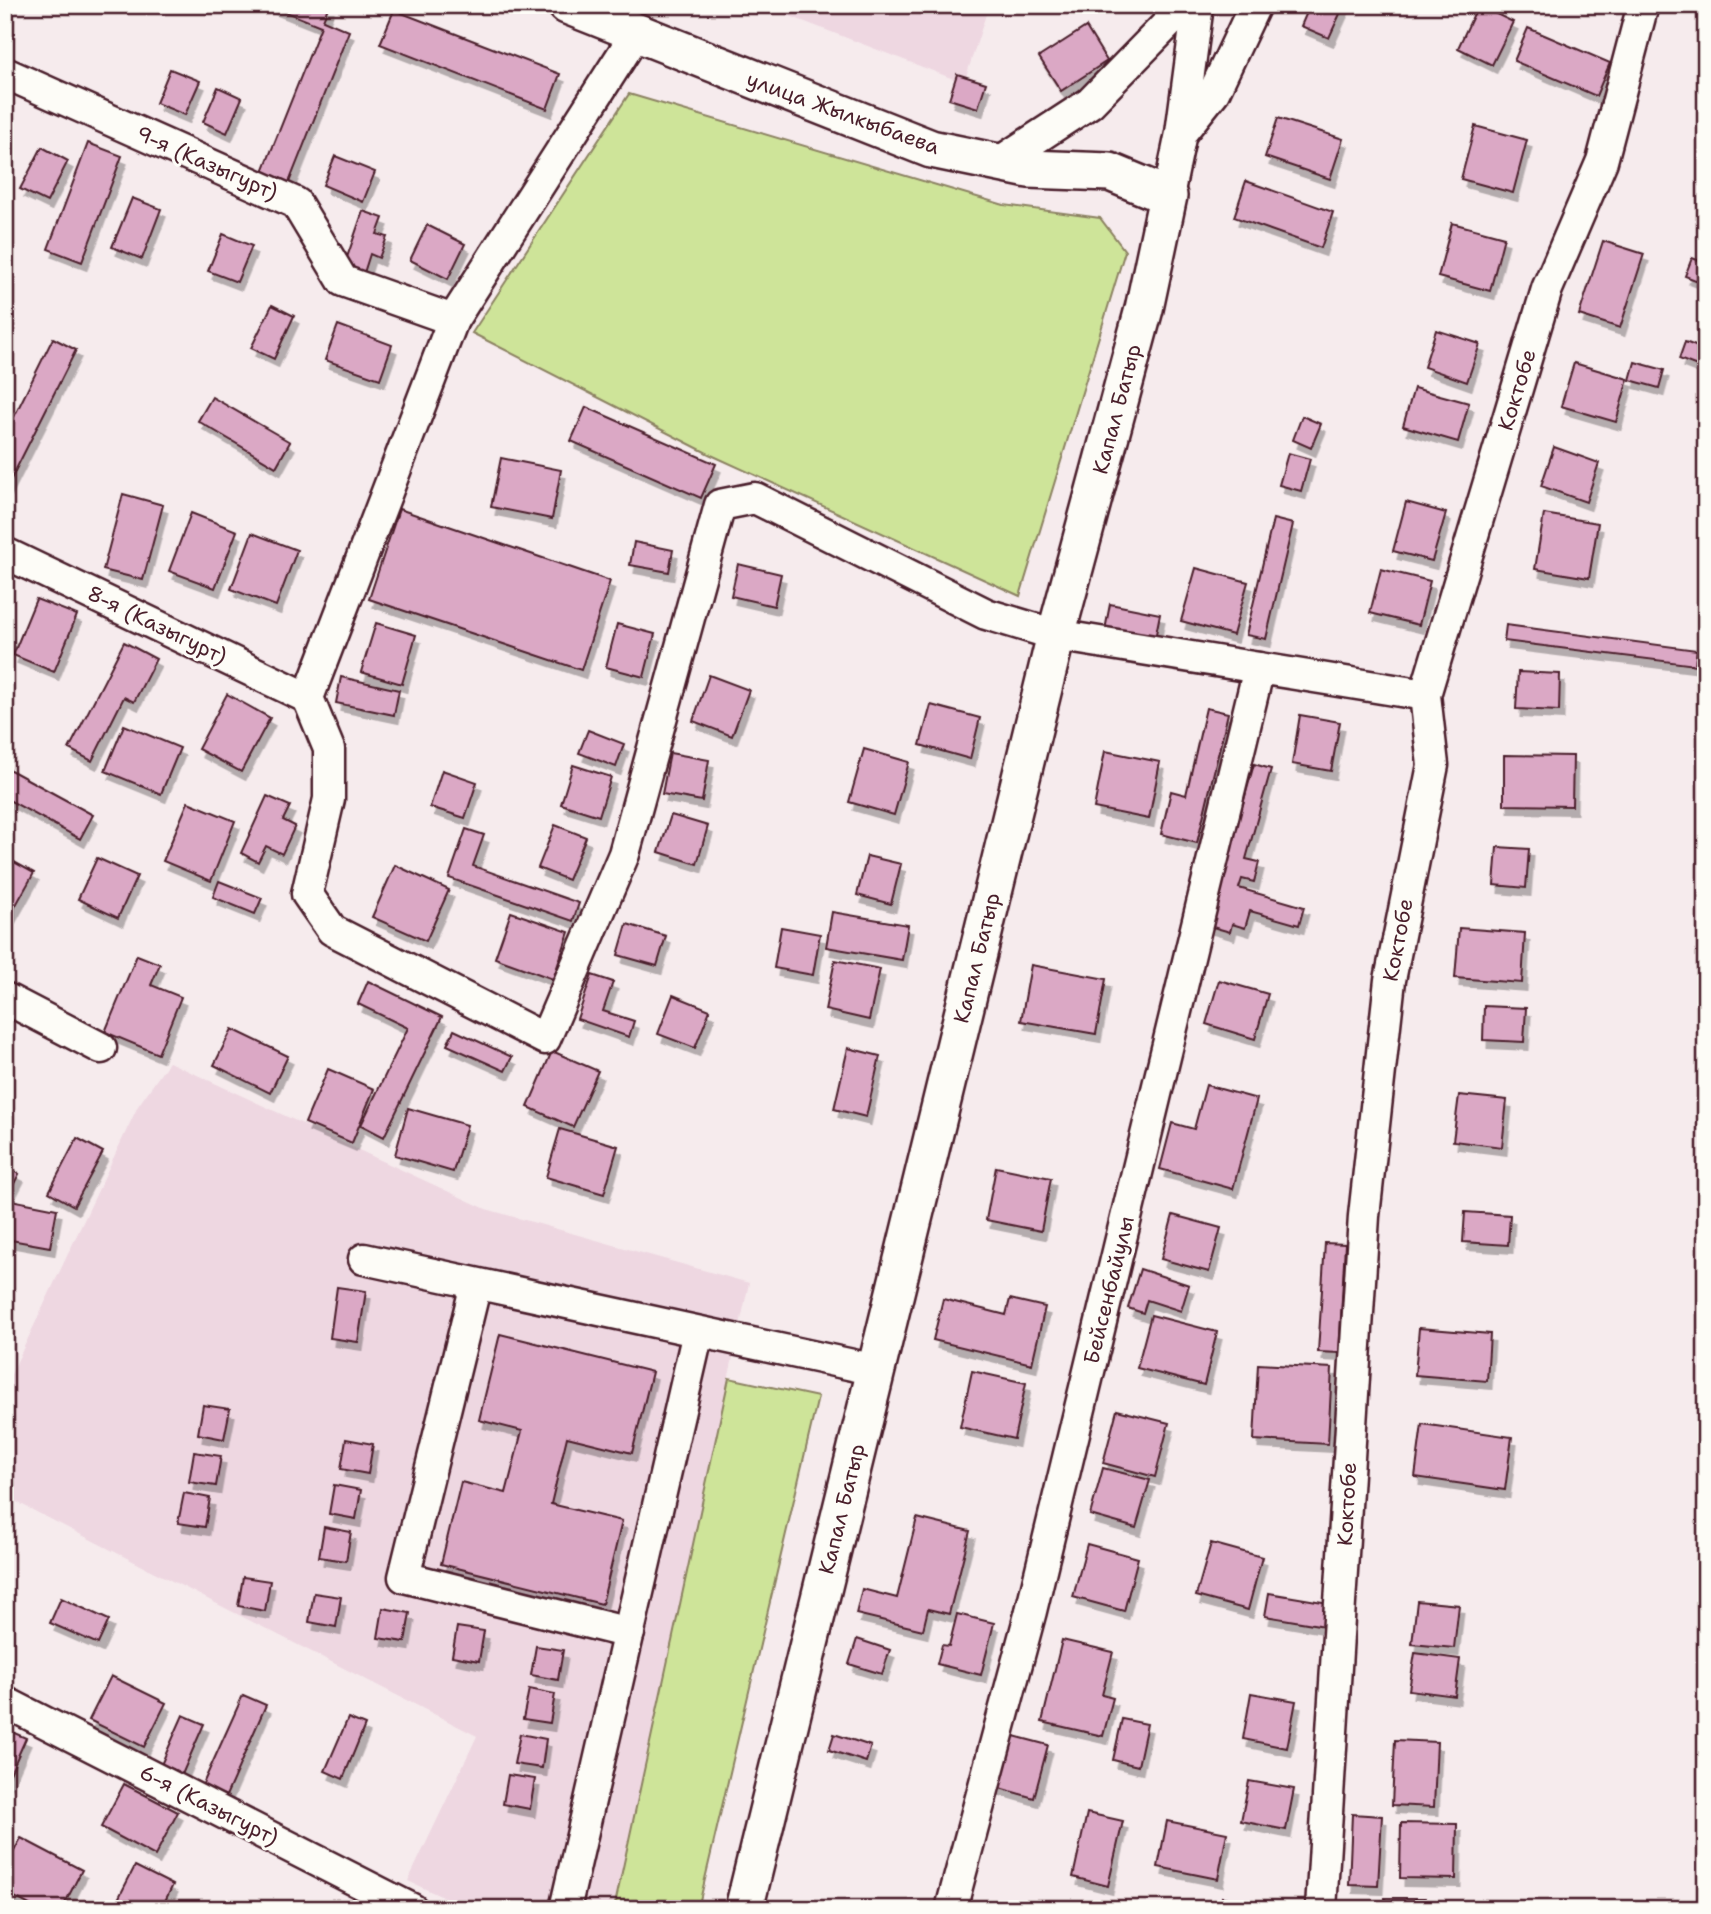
<svg xmlns="http://www.w3.org/2000/svg" width="1711" height="1914" font-family="'Shantell Sans',sans-serif">
  <style>
    .built { fill: #eed7e1 }
    .green { fill: #cee499; stroke: #8c8262; stroke-width: 2 }
    .building { fill: #dba8c5; stroke: #4a1f2b; stroke-width: 2; filter: url(#shadow) }
    .lines { fill: none; stroke-linecap: round; stroke-linejoin: round }
    .minor-casing { stroke: #4a1f2b; stroke-width: 35 }
    .major-casing { stroke: #4a1f2b; stroke-width: 42 }
    .minor { stroke: #fdfcf7; stroke-width: 30 }
    .major { stroke: #fdfcf7; stroke-width: 37 }
    .labels { text-anchor: middle; dominant-baseline: central; stroke-width: 6; stroke-linejoin: round; paint-order: stroke }
    .street-label { font-size: 21px; fill: #4a1f2b; stroke: #fdfcf7 }
  </style>
  <defs>
    <filter id="shadow"><feDropShadow dx="4.5" dy="8" stdDeviation="0" flood-color="#0004"/></filter>
  </defs>
  <rect width="100%" height="100%" fill="#f6ebed"/>
  <filter id="ink" filterUnits="userSpaceOnUse"><feTurbulence type="fractalNoise" baseFrequency=".0143" numOctaves="2"/><feDisplacementMap in="SourceGraphic" scale="14" xChannelSelector="R" yChannelSelector="G"/><feConvolveMatrix kernelMatrix="1 2 1 2 8 2 1 2 1" color-interpolation-filters="sRGB"/></filter>
  <g filter="url(#ink)">
    <g class="built">
      <polygon points="761,5 989,5 964,83"/>
      <polygon points="169,1062 486,1209 749,1283 614,1909 469,1909 408,1881 477,1736 5,1496 5,1387 138,1106"/>
    </g>
    <g class="green">
      <polygon points="629,94 1004,205 1100,218 1125,251 1020,596 709,454 472,333"/>
      <polygon points="729,1378 818,1397 698,1909 614,1909"/>
    </g>
    <g class="building">
      <polygon points="268,5 329,5 323,20 349,31 288,185 262,174 321,26"/>
      <polygon points="1310,5 1344,5 1329,38 1301,26"/>
      <polygon points="1478,5 1513,22 1492,65 1458,48"/>
      <polygon points="394,10 560,74 547,109 380,44"/>
      <polygon points="1086,27 1107,61 1061,91 1039,57"/>
      <polygon points="1528,28 1610,63 1596,96 1514,61"/>
      <polygon points="170,69 200,81 185,115 156,103"/>
      <polygon points="957,74 986,83 978,108 949,99"/>
      <polygon points="218,87 242,98 227,133 203,122"/>
      <polygon points="1278,118 1343,139 1330,179 1265,157"/>
      <polygon points="1475,126 1527,140 1513,193 1461,179"/>
      <polygon points="88,143 122,156 82,262 48,249"/>
      <polygon points="42,147 68,161 47,202 20,189"/>
      <polygon points="335,156 375,172 363,202 323,185"/>
      <polygon points="1246,181 1333,212 1321,248 1234,217"/>
      <polygon points="132,198 161,209 142,259 112,247"/>
      <polygon points="363,211 383,218 377,234 387,237 379,258 370,254 363,276 343,269"/>
      <polygon points="1452,223 1504,237 1490,291 1438,277"/>
      <polygon points="427,225 465,244 448,279 410,260"/>
      <polygon points="223,234 252,246 237,282 208,271"/>
      <polygon points="1603,241 1644,254 1620,328 1579,315"/>
      <polygon points="1692,258 1706,263 1706,284 1685,276"/>
      <polygon points="272,305 294,316 274,359 251,348"/>
      <polygon points="338,325 392,345 380,379 325,360"/>
      <polygon points="1436,330 1480,344 1467,382 1424,367"/>
      <polygon points="53,338 76,350 5,491 5,435"/>
      <polygon points="1685,342 1706,350 1705,369 1679,359"/>
      <polygon points="1635,362 1664,370 1659,388 1630,380"/>
      <polygon points="1574,363 1628,379 1616,422 1561,406"/>
      <polygon points="1414,388 1469,403 1458,442 1403,426"/>
      <polygon points="212,397 290,442 276,467 198,421"/>
      <polygon points="586,407 716,464 701,498 571,441"/>
      <polygon points="1302,416 1321,424 1311,448 1293,440"/>
      <polygon points="1554,447 1599,463 1586,502 1541,486"/>
      <polygon points="1288,453 1310,459 1301,491 1279,485"/>
      <polygon points="501,458 561,470 552,519 491,507"/>
      <polygon points="123,494 163,505 143,580 103,570"/>
      <polygon points="1406,502 1446,513 1432,561 1393,551"/>
      <polygon points="399,509 610,581 581,670 369,599"/>
      <polygon points="191,513 237,531 215,588 169,571"/>
      <polygon points="1544,514 1598,523 1589,578 1535,569"/>
      <polygon points="1273,519 1293,524 1266,639 1246,635"/>
      <polygon points="252,533 297,550 276,606 231,589"/>
      <polygon points="634,542 673,550 669,572 630,565"/>
      <polygon points="738,564 781,574 774,606 731,596"/>
      <polygon points="1196,568 1248,582 1233,635 1181,621"/>
      <polygon points="1381,569 1430,581 1419,625 1370,613"/>
      <polygon points="36,599 77,615 54,672 13,655"/>
      <polygon points="1110,604 1160,614 1155,639 1105,630"/>
      <polygon points="376,623 416,635 402,684 361,672"/>
      <polygon points="617,624 655,634 644,677 606,667"/>
      <polygon points="1506,625 1697,650 1695,665 1504,641"/>
      <polygon points="124,642 156,659 134,702 124,697 92,761 69,749"/>
      <polygon points="1518,672 1560,674 1559,711 1516,709"/>
      <polygon points="709,675 749,690 732,736 693,721"/>
      <polygon points="341,677 399,690 394,715 336,703"/>
      <polygon points="227,694 270,718 241,772 198,749"/>
      <polygon points="931,705 980,718 970,759 920,745"/>
      <polygon points="1206,708 1228,713 1197,843 1161,834 1171,791 1186,795"/>
      <polygon points="1300,715 1340,722 1331,771 1292,764"/>
      <polygon points="124,725 180,748 161,794 105,771"/>
      <polygon points="588,730 624,744 616,767 579,753"/>
      <polygon points="864,749 909,762 894,815 849,802"/>
      <polygon points="1105,751 1160,762 1149,819 1094,808"/>
      <polygon points="670,753 709,760 702,801 662,794"/>
      <polygon points="1504,755 1573,756 1572,806 1504,805"/>
      <polygon points="1254,764 1271,769 1246,859 1259,862 1254,882 1242,879 1239,888 1304,907 1299,925 1250,911 1245,928 1232,924 1230,932 1209,926"/>
      <polygon points="573,765 611,777 599,816 561,804"/>
      <polygon points="5,767 93,815 80,839 5,798"/>
      <polygon points="442,770 477,782 465,818 430,807"/>
      <polygon points="267,796 290,806 283,820 295,826 282,854 266,846 258,862 241,853"/>
      <polygon points="188,802 235,821 211,881 163,861"/>
      <polygon points="671,815 708,826 697,864 659,852"/>
      <polygon points="555,825 586,837 568,880 538,868"/>
      <polygon points="466,829 484,835 473,866 579,903 573,921 449,878"/>
      <polygon points="1497,847 1529,849 1526,888 1494,885"/>
      <polygon points="867,856 901,864 891,904 857,895"/>
      <polygon points="5,857 34,873 7,921 5,920"/>
      <polygon points="97,858 137,876 118,918 78,899"/>
      <polygon points="395,865 449,890 426,941 372,917"/>
      <polygon points="219,881 262,898 255,914 213,897"/>
      <polygon points="511,912 569,932 553,979 495,958"/>
      <polygon points="832,912 908,925 902,960 826,947"/>
      <polygon points="627,924 666,936 657,966 618,955"/>
      <polygon points="781,927 820,934 813,975 774,968"/>
      <polygon points="1459,928 1525,933 1522,983 1455,978"/>
      <polygon points="137,955 160,964 151,985 181,997 158,1054 105,1032"/>
      <polygon points="835,960 880,969 869,1020 825,1010"/>
      <polygon points="1031,965 1106,979 1096,1034 1021,1021"/>
      <polygon points="592,975 613,982 603,1011 634,1021 629,1037 577,1019"/>
      <polygon points="1219,980 1268,994 1255,1039 1206,1024"/>
      <polygon points="368,981 442,1017 384,1137 361,1125 408,1028 358,1004"/>
      <polygon points="673,995 710,1010 695,1048 658,1034"/>
      <polygon points="1484,1006 1526,1008 1524,1042 1483,1040"/>
      <polygon points="232,1029 288,1056 270,1093 214,1065"/>
      <polygon points="454,1030 512,1057 505,1071 447,1045"/>
      <polygon points="848,1048 880,1056 866,1117 834,1109"/>
      <polygon points="552,1051 598,1071 573,1127 528,1107"/>
      <polygon points="328,1069 374,1089 352,1143 305,1123"/>
      <polygon points="1206,1085 1257,1099 1233,1189 1160,1169 1172,1123 1194,1129"/>
      <polygon points="1459,1095 1507,1100 1502,1147 1453,1141"/>
      <polygon points="408,1108 467,1125 453,1172 395,1155"/>
      <polygon points="560,1129 618,1146 604,1194 546,1177"/>
      <polygon points="77,1138 103,1152 74,1206 49,1192"/>
      <polygon points="5,1167 19,1174 5,1201"/>
      <polygon points="996,1167 1051,1178 1041,1231 986,1220"/>
      <polygon points="11,1200 57,1209 50,1247 5,1239"/>
      <polygon points="1465,1212 1510,1215 1508,1245 1463,1242"/>
      <polygon points="1173,1215 1221,1228 1209,1272 1161,1259"/>
      <polygon points="1325,1243 1345,1244 1339,1353 1318,1352"/>
      <polygon points="1140,1269 1189,1285 1181,1311 1147,1300 1143,1313 1128,1308"/>
      <polygon points="337,1287 366,1291 358,1342 330,1338"/>
      <polygon points="943,1299 1006,1315 1010,1299 1045,1307 1032,1364 933,1340"/>
      <polygon points="1151,1315 1217,1332 1204,1385 1137,1368"/>
      <polygon points="1419,1328 1490,1334 1487,1381 1415,1375"/>
      <polygon points="500,1334 652,1372 632,1453 567,1437 551,1504 622,1521 602,1604 441,1564 461,1482 506,1493 522,1431 479,1420"/>
      <polygon points="1258,1364 1332,1368 1328,1444 1254,1440"/>
      <polygon points="972,1371 1026,1383 1014,1439 960,1427"/>
      <polygon points="203,1405 230,1409 224,1439 198,1434"/>
      <polygon points="1117,1410 1169,1423 1155,1477 1103,1463"/>
      <polygon points="1422,1424 1512,1437 1505,1490 1415,1477"/>
      <polygon points="346,1439 373,1444 368,1474 341,1469"/>
      <polygon points="194,1452 221,1456 216,1486 189,1482"/>
      <polygon points="1103,1468 1150,1480 1136,1528 1090,1515"/>
      <polygon points="334,1485 361,1490 356,1519 329,1514"/>
      <polygon points="184,1493 210,1498 205,1527 178,1523"/>
      <polygon points="917,1518 970,1531 949,1614 928,1609 923,1630 856,1614 862,1589 897,1598"/>
      <polygon points="324,1527 351,1532 346,1561 319,1557"/>
      <polygon points="1211,1543 1262,1557 1248,1610 1196,1596"/>
      <polygon points="1087,1544 1138,1558 1124,1611 1073,1597"/>
      <polygon points="243,1577 270,1581 265,1611 238,1606"/>
      <polygon points="314,1593 341,1597 336,1627 309,1622"/>
      <polygon points="1269,1593 1329,1603 1325,1626 1265,1616"/>
      <polygon points="61,1598 109,1620 98,1644 50,1623"/>
      <polygon points="1417,1601 1459,1605 1454,1648 1412,1644"/>
      <polygon points="383,1608 410,1613 405,1642 378,1638"/>
      <polygon points="957,1614 994,1623 981,1675 937,1664 942,1645 949,1646"/>
      <polygon points="457,1627 484,1631 479,1661 452,1656"/>
      <polygon points="857,1639 890,1650 882,1674 849,1664"/>
      <polygon points="1062,1640 1113,1652 1102,1695 1113,1698 1103,1736 1042,1722"/>
      <polygon points="536,1646 563,1650 558,1680 531,1675"/>
      <polygon points="1415,1653 1460,1659 1455,1696 1409,1690"/>
      <polygon points="111,1676 166,1703 144,1747 89,1720"/>
      <polygon points="529,1689 555,1694 550,1723 523,1719"/>
      <polygon points="1251,1693 1296,1701 1287,1748 1243,1739"/>
      <polygon points="243,1695 266,1705 226,1796 202,1786"/>
      <polygon points="183,1715 204,1724 181,1777 160,1767"/>
      <polygon points="348,1718 365,1725 343,1779 325,1771"/>
      <polygon points="1122,1719 1147,1724 1138,1766 1113,1760"/>
      <polygon points="5,1729 26,1738 6,1783 5,1783"/>
      <polygon points="520,1734 546,1739 542,1768 514,1764"/>
      <polygon points="834,1734 871,1746 866,1762 829,1750"/>
      <polygon points="1010,1735 1048,1745 1034,1798 996,1787"/>
      <polygon points="1395,1740 1437,1742 1434,1807 1392,1805"/>
      <polygon points="508,1775 535,1779 530,1809 503,1804"/>
      <polygon points="1249,1781 1294,1789 1286,1830 1241,1821"/>
      <polygon points="124,1784 178,1812 155,1856 101,1827"/>
      <polygon points="1087,1813 1123,1821 1108,1886 1073,1877"/>
      <polygon points="1352,1814 1382,1816 1378,1886 1349,1885"/>
      <polygon points="1167,1821 1227,1833 1218,1879 1158,1867"/>
      <polygon points="1401,1823 1457,1824 1456,1879 1400,1878"/>
      <polygon points="21,1838 82,1870 62,1909 37,1909 5,1892 5,1868"/>
      <polygon points="135,1866 173,1885 161,1909 113,1909"/>
      <polygon points="1222,1897 1283,1909 1220,1909"/>
      <rect x="1385" y="1898" width="40" height="11"/>
    </g>
    <g class="lines">
      <g class="minor-casing">
        <g id="minor">
          <polyline points="635,35 453,320 308,698 329,749 329,799 307,894 332,930 545,1039 624,854 720,505 755,498 986,614 1056,635 1425,695"/>
          <polyline points="5,73 296,203 343,281 453,320"/>
          <polyline points="1182,132 1214,92 1255,5"/>
          <polyline points="998,163 1090,103 1186,5"/>
          <polyline points="1168,196 1181,133 1198,5"/>
          <polyline points="5,553 308,698"/>
          <polyline points="5,998 101,1048"/>
          <polyline points="364,1259 876,1370"/>
          <polyline points="476,1284 404,1577 629,1633"/>
          <polyline points="5,1702 412,1909"/>
          <polyline points="565,1909 698,1332"/>
          <polyline points="951,1909 1031,1611 1259,668"/>
          <polyline points="1321,1909 1364,1216 1390,980 1433,765 1425,695 1547,289 1602,161 1643,5"/>
        </g>
      </g>
      <g class="major-casing">
        <polyline id="major" points="567,5 931,149 1028,169 1110,172 1168,196 1144,309 1056,635 744,1909"/>
      </g>
      <use href="#minor" class="minor"/>
      <use href="#major" class="major"/>
    </g>
  </g>
  <g class="labels">
    <g class="street-label">
      <text transform="translate(843 113) rotate(20)">улица Жылкыбаева</text>
      <text transform="translate(207 163) rotate(24)">9-я (Казыгурт)</text>
      <text transform="translate(1517 390) rotate(-73)">Коктобе</text>
      <text transform="translate(1117 409) rotate(-75)">Капал Батыр</text>
      <text transform="translate(157 625) rotate(26)">8-я (Казыгурт)</text>
      <text transform="translate(1398 940) rotate(-79)">Коктобе</text>
      <text transform="translate(977 958) rotate(-76)">Капал Батыр</text>
      <text transform="translate(1109 1290) rotate(-76)">Бейсенбайулы</text>
      <text transform="translate(1347 1504) rotate(-87)">Коктобе</text>
      <text transform="translate(842 1509) rotate(-76)">Капал Батыр</text>
      <text transform="translate(209 1805) rotate(27)">6-я (Казыгурт)</text>
    </g>
  </g>
  <rect width="1711" height="1914" fill="none" stroke="#fdfcf7" stroke-width="28"/>
  <rect x="14" y="14" width="1683" height="1886" fill="none" stroke="#4a1f2b" stroke-width="2.5" filter="url(#ink)"/>
</svg>
